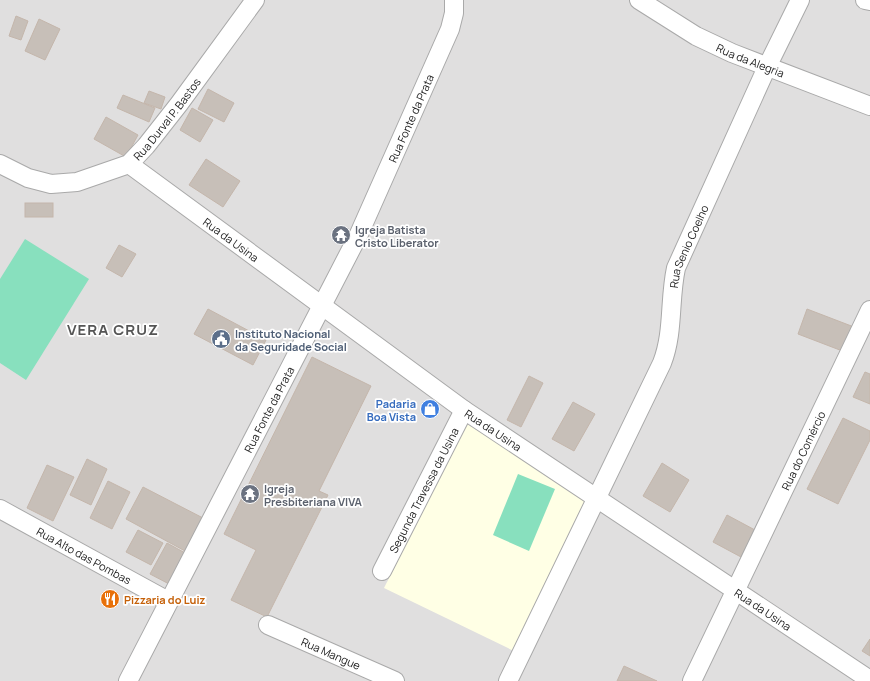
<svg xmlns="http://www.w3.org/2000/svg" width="870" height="681" font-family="Manrope,sans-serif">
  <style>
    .residential { fill: #e0dfdf }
    .education { fill: #ffffe5 }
    .pitch { fill: #88e0be }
    .building { fill: #c7bfb8; stroke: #c4b6ab }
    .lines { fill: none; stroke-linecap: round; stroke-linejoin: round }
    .minor-casing { stroke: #a9a9a9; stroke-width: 20 }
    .minor { stroke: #fff; stroke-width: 18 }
    .labels { text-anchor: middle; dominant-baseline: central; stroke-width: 3.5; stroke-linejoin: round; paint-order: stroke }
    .street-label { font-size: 11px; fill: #222; stroke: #fff }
    .worship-label { font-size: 11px; font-weight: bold; fill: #5b616d; stroke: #fff; text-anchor: start }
    .service-label { font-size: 11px; font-weight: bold; fill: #4e5e75; stroke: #fff; text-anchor: start }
    .shop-label { font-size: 11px; font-weight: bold; fill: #366cbe; stroke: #fff; text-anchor: end }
    .food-label { font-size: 11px; font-weight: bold; fill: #c56008; stroke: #fff; text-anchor: start }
    .district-label { font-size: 15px; font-weight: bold; letter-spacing: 1px; fill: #555; stroke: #fff }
  </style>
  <rect width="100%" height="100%" fill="#f2efe9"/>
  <rect class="residential" x="0" y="0" width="870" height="681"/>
  <polygon class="education" points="467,424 588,500 518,653 384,588"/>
  <g class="pitch">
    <polygon points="25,239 89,279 26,380 0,363 0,279"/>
    <polygon points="518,474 555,489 529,551 493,535"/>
  </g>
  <g class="building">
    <polygon points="16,16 28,21 21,40 9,36"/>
    <polygon points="39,19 60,29 45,60 25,51"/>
    <polygon points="208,89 234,103 224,122 198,109"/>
    <polygon points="149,91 165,97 161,109 144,103"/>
    <polygon points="123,95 155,108 149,122 117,108"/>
    <polygon points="192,108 213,120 200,142 180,130"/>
    <polygon points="106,117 138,135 126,157 94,139"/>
    <polygon points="206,159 240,181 223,207 189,185"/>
    <rect x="25" y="203" width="28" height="14"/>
    <polygon points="119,245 136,254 122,277 106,268"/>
    <polygon points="208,309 266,340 253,365 194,334"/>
    <polygon points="807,309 854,327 845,352 798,334"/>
    <polygon points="312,357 371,386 319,491 328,495 267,617 231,600 256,550 224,534"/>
    <polygon points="865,372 870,374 870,404 853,397"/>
    <polygon points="529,376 543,383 521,427 507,420"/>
    <polygon points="573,402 595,414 574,451 552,439"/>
    <polygon points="843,418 870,431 870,440 838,504 807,489"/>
    <polygon points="87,459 107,469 91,505 70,495"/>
    <polygon points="662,463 689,480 670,512 643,496"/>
    <polygon points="47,465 74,477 53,521 27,508"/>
    <polygon points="108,481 130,492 112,529 90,518"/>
    <polygon points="143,487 203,518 185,551 126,519"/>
    <polygon points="727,515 755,530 741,557 713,542"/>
    <polygon points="138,530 163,543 151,565 126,552"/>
    <polygon points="167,543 187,554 171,585 150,574"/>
    <polygon points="870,639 870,656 862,651"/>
    <polygon points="624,666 657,681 617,681"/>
  </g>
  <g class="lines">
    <g class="minor-casing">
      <g id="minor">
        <path id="s1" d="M 639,0 L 696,36 L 732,53 L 870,106"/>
        <polyline points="865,0 870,1"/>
        <path id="s2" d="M 0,164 L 28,178 L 51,184 L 77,182 L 129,164 L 146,146 L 179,104 L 255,0"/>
        <path id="s3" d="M 129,164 L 464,410 L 870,680"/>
        <path id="s4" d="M 0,509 L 168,601"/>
        <path id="s5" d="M 382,571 L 464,410"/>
        <path id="s6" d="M 268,625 L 395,681"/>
        <path id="s7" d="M 128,681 L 359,234 L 450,29 L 454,13 L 454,0"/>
        <path id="s8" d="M 508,681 L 662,363 C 674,332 669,300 676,268 L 767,67 L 800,0"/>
        <path id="s9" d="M 692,681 L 870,310"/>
      </g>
    </g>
    <use href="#minor" class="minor"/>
  </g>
  <defs>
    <g id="temple-disc" transform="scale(1)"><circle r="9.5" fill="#6b7280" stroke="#fff"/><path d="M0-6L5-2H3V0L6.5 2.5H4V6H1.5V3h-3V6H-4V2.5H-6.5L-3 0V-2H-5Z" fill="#fff"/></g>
    <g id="civic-disc" transform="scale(1)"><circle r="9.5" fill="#5c6f8a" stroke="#fff"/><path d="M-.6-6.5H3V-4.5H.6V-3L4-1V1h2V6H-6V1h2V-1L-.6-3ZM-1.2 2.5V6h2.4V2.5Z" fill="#fff"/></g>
    <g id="shop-disc" transform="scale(1)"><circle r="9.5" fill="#3f7fe0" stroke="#fff"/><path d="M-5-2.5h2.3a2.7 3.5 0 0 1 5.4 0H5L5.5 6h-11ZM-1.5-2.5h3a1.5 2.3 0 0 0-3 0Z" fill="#fff"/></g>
    <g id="restaurant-disc" transform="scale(1)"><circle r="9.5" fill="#e8710a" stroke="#fff"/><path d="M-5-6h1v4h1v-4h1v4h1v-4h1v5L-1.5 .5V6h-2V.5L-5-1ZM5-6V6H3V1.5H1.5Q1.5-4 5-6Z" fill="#fff"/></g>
  </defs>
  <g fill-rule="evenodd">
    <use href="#temple-disc" x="341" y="235"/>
    <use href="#civic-disc" x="221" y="339"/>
    <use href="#shop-disc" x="430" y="409"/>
    <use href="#temple-disc" x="250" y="494"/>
    <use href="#restaurant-disc" x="110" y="599"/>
  </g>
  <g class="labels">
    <g class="street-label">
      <text stroke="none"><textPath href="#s1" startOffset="127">Rua da Alegria</textPath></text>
      <text stroke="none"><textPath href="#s2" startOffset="195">Rua Durval P. Bastos</textPath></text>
      <text stroke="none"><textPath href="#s7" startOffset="630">Rua Fonte da Prata</textPath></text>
      <text stroke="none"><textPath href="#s3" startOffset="127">Rua da Usina</textPath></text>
      <text stroke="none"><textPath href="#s8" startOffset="474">Rua Senio Coelho</textPath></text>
      <text stroke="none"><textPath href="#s7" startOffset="306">Rua Fonte da Prata</textPath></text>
      <text stroke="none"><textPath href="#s3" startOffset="451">Rua da Usina</textPath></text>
      <text stroke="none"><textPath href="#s9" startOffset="256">Rua do Comércio</textPath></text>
      <text stroke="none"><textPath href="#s5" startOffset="91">Segunda Travessa da Usina</textPath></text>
      <text stroke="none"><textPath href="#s4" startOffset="96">Rua Alto das Pombas</textPath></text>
      <text stroke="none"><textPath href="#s3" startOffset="775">Rua da Usina</textPath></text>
      <text stroke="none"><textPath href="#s6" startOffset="69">Rua Mangue</textPath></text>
    </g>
    <g class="worship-label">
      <text x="355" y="229">Igreja Batista<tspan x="355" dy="13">Cristo Liberator</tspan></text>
      <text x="264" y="488">Igreja<tspan x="264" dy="13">Presbiteriana VIVA</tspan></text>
    </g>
    <g class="service-label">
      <text x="235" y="333">Instituto Nacional<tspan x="235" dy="13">da Seguridade Social</tspan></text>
    </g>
    <g class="shop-label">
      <text x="416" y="403">Padaria<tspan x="416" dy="13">Boa Vista</tspan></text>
    </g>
    <g class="food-label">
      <text x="124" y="599">Pizzaria do Luiz</text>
    </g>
    <g class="district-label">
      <text x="113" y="329">VERA CRUZ</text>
    </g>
  </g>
</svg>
